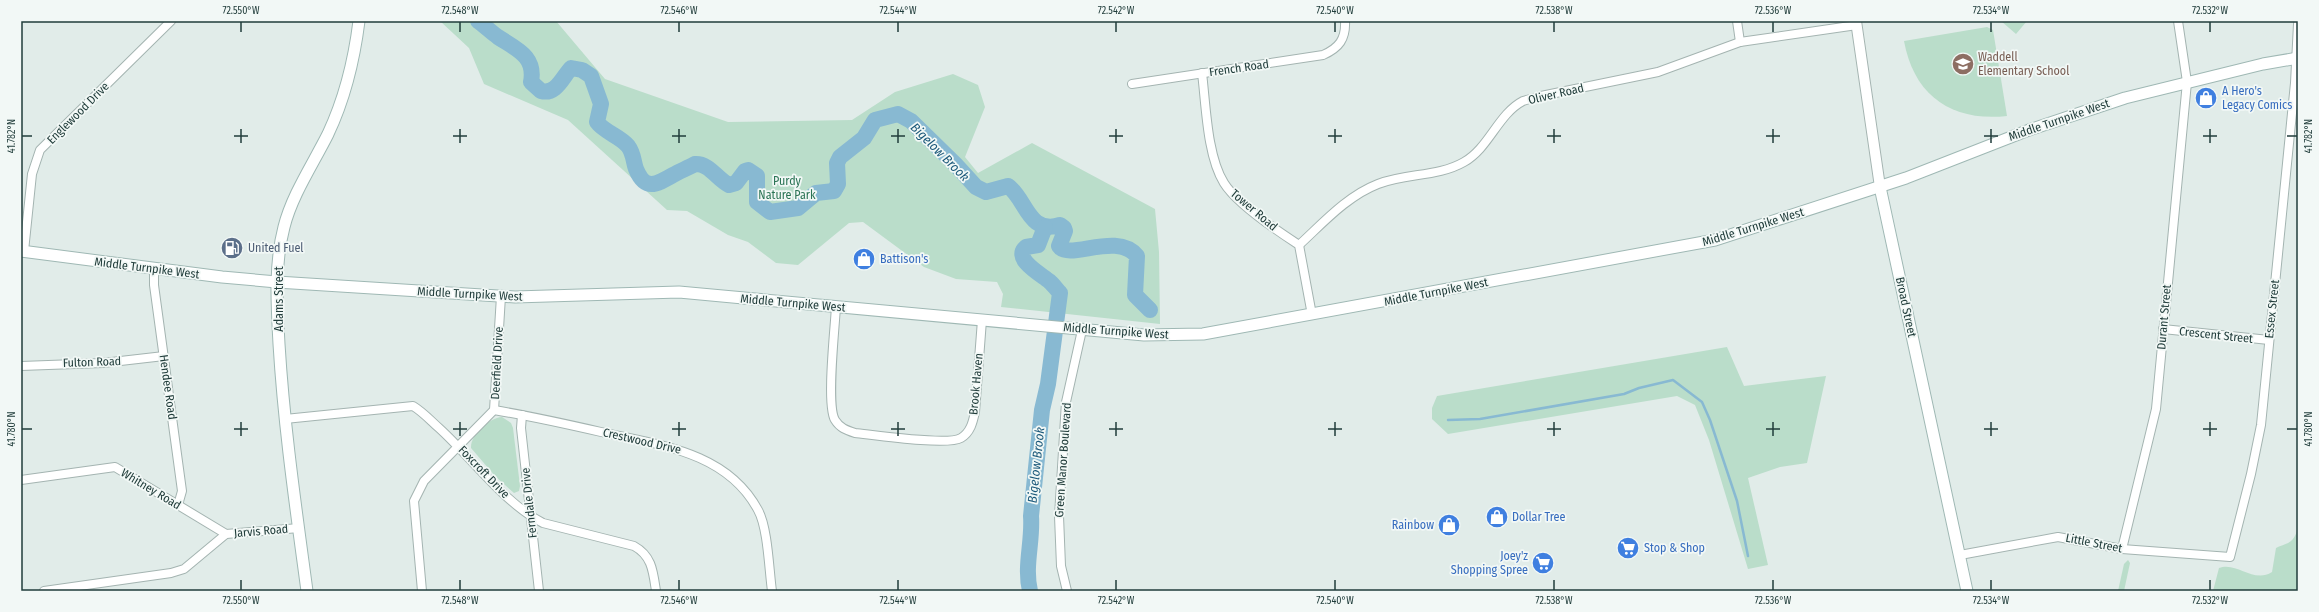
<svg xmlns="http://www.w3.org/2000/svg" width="2319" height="612" font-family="'Fira Sans Condensed',sans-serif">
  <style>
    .green { fill: #baddca }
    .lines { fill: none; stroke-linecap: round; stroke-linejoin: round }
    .stream { stroke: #88b9d2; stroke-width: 2.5 }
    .river { stroke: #88b9d2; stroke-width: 16 }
    .minor-casing { stroke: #a4b4b1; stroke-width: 10 }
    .tertiary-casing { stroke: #a4b4b1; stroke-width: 12 }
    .secondary-casing { stroke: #9fb8b4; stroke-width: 13 }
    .minor { stroke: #fff; stroke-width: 8 }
    .tertiary { stroke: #fff; stroke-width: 10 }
    .secondary { stroke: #fff; stroke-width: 11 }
    .ticks { fill: none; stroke: #213d3b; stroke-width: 1.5 }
    .labels { text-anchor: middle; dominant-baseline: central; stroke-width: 3.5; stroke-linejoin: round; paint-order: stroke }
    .education-label { font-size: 12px; fill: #785e54; stroke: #f2f8f6; text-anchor: start }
    .street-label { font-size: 12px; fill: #213d3b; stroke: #f2f8f6 }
    .shop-label { font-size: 12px; fill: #366cbe; stroke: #f2f8f6; text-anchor: start }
    .park-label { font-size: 12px; fill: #2b7455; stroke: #f2f8f6 }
    .service-label { font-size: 12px; fill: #4e5e75; stroke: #f2f8f6; text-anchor: start }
    .water-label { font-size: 13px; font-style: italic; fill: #1b587a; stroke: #f2f8f6 }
    .neatline { fill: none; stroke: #213d3b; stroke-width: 1.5 }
    .ticks-label { font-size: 10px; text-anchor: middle; fill: #213d3b }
  </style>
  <rect width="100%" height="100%" fill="#e1ece9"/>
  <g class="green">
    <polygon points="440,21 556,21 605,79 728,122 852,120 895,92 953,74 978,85 985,107 965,157 978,173 1032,143 1155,209 1159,252 1160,324 1001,307 1003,294 997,282 956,279 924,267 863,222 849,223 798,265 776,263 748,242 728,235 687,211 667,210 568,120 484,84 469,48"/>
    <polygon points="2001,21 2027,21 2016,34"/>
    <path d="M 1987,27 L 1993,30 L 2007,116 C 1952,122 1914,96 1904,41 Z"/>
    <polygon points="1727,347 1744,386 1826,376 1807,463 1780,467 1748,478 1768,565 1748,569 1709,440 1695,405 1677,396 1448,434 1432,419 1432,408 1437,396"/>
    <path d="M 502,417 L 511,423 L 513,428 L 520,486 L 519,491 L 514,493 L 495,476 L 471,448 C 470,435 489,418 502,417 Z"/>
    <path d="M 2298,492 L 2298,591 L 2213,591 L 2219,568 C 2237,561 2253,584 2272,572 L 2276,548 C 2281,545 2286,545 2291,541 C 2304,529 2295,507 2298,492 Z"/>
    <polygon points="2128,560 2130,563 2124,591 2118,591 2124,564"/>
  </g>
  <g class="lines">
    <polyline class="stream" points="1448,420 1480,419 1624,394 1639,388 1673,380 1702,402 1710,420 1737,501 1748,556"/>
    <g class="river">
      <path d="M 478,21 C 485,26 491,32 498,37 C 516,49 536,56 531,82 L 541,91 C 556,95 562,78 571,68 L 582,70 L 591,76 L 601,104 L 597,122 C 604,132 620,136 628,146 C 634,154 633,161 636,169 C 645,191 656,185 673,175 C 680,171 688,168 695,164 C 709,163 717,179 729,185 L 736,183 L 745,171 L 748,170 L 757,176 L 757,202 L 770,212 L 798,208 L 816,193 L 834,191 L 838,184 L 837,163 L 840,157 L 864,138 L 875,120 L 898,114 L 911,121 L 955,164 L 976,187 L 986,192 L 1008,186 C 1026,198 1028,235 1060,225 L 1064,228 L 1065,231 L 1059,246 C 1069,261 1117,231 1137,256 L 1135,295 L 1150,310"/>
      <path d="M 1030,591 C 1024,566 1033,541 1031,516 L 1042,410 L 1048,384 L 1060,293 C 1056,289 1053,284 1049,281 C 1042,275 1012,259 1026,247 L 1038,245 L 1045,227"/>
    </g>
    <g class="minor-casing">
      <g id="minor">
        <polyline points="1737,21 1740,42"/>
        <path d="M 1202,73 C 1206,105 1207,156 1224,183 C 1237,204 1279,232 1299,245 L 1312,315"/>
        <path d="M 1132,84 L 1323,55 C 1339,48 1346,39 1345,21"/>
        <path d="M 1299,245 C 1323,223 1347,196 1378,184 C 1406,173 1438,177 1464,162 C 1489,148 1498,114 1523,101 C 1529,99 1535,98 1541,96 L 1658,72 L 1740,42 L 1857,25"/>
        <polyline points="24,251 32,174 40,150 171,21"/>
        <polyline points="154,269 154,285 182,491 178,505"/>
        <path d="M 836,306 C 835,328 826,405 835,420 C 840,428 846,430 855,433 C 874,435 947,446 961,438 C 971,432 973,421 975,412 L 982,320"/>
        <polyline points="2163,329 2269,340"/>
        <polyline points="21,366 103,363 164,356"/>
        <path d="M 494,410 C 530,416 566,424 601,432 C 660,445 727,452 758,510 C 768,528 769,570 772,591"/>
        <polyline points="522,415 521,428 539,591"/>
        <path d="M 285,419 L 413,406 C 423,412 431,421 439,428 C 473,459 504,503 543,523 L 634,546 C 652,556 653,571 656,591"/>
        <polyline points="21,480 115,467 226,534"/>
        <polyline points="2122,549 2156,409 2187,82 2178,21"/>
        <polyline points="1960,555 2058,537 2122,549 2230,557 2251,474 2261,425 2295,83 2298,24"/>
        <polyline points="44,591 171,573 184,569 226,534 299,528"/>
        <polyline points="422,591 414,501 424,481 494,410 501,296"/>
        <polyline points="1067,591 1061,566 1059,516 1066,402 1082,330"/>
      </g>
    </g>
    <g class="tertiary-casing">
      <polyline id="tertiary" points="1856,21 1880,187"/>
    </g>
    <g class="secondary-casing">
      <g id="secondary">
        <polyline points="1880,187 1967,591"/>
        <polyline points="21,251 222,277 277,282 515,297 679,292 1144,335 1203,334 1715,240 1906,178 2029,130 2125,98 2263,64 2298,58"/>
        <path d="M 307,591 C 296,509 284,427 279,344 C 277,306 274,265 284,227 C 292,195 313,164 328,134 C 345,98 354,61 359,21"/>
      </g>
    </g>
    <use href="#minor" class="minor"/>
    <use href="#tertiary" class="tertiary"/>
    <use href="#secondary" class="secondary"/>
  </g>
  <path class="ticks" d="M 241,22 L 241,32M 460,22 L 460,32M 679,22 L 679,32M 898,22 L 898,32M 1116,22 L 1116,32M 1335,22 L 1335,32M 1554,22 L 1554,32M 1773,22 L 1773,32M 1991,22 L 1991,32M 2210,22 L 2210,32M 241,129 L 241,143M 460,129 L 460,143M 679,129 L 679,143M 898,129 L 898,143M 1116,129 L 1116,143M 1335,129 L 1335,143M 1554,129 L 1554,143M 1773,129 L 1773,143M 1991,129 L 1991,143M 2210,129 L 2210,143M 22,136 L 32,136M 234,136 L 248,136M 453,136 L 467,136M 672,136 L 686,136M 891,136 L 905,136M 1109,136 L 1123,136M 1328,136 L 1342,136M 1547,136 L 1561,136M 1766,136 L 1780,136M 1984,136 L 1998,136M 2203,136 L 2217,136M 2287,136 L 2297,136M 241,422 L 241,436M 460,422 L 460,436M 679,422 L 679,436M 898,422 L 898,436M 1116,422 L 1116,436M 1335,422 L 1335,436M 1554,422 L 1554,436M 1773,422 L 1773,436M 1991,422 L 1991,436M 2210,422 L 2210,436M 22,429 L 32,429M 234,429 L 248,429M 453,429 L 467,429M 672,429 L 686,429M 891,429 L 905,429M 1109,429 L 1123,429M 1328,429 L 1342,429M 1547,429 L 1561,429M 1766,429 L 1780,429M 1984,429 L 1998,429M 2203,429 L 2217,429M 2287,429 L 2297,429M 241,580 L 241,590M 460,580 L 460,590M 679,580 L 679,590M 898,580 L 898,590M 1116,580 L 1116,590M 1335,580 L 1335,590M 1554,580 L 1554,590M 1773,580 L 1773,590M 1991,580 L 1991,590M 2210,580 L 2210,590"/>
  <defs>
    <g id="school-disc" transform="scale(1.15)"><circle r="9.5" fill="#8d6e63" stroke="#f2f8f6"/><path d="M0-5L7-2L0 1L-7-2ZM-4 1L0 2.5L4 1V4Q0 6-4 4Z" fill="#fff"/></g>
    <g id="shop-disc" transform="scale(1.15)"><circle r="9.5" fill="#3f7fe0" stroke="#f2f8f6"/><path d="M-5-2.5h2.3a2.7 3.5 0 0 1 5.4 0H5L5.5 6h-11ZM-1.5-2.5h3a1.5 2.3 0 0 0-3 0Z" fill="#fff"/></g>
    <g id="fuel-disc" transform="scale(1.15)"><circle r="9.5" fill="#5c6f8a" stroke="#f2f8f6"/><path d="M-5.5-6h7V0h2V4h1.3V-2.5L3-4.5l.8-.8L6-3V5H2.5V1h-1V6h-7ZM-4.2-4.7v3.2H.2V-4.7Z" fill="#fff"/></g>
    <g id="supermarket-disc" transform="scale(1.15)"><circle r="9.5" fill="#3f7fe0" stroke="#f2f8f6"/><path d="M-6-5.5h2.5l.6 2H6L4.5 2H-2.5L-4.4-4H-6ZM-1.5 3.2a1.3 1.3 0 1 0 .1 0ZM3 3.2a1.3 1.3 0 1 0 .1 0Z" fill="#fff"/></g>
  </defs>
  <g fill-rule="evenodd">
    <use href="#school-disc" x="1963" y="64"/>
    <use href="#shop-disc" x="2206" y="98"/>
    <use href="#fuel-disc" x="232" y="248"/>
    <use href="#shop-disc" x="864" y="259"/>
    <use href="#shop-disc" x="1497" y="517"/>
    <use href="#shop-disc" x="1449" y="525"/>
    <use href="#supermarket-disc" x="1628" y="548"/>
    <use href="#supermarket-disc" x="1543" y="563"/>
  </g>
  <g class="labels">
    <g class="education-label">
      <text x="1978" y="57">Waddell<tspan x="1978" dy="14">Elementary School</tspan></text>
    </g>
    <g class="street-label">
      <text transform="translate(1239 68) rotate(-8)">French Road</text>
      <text transform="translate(1556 94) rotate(-13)">Oliver Road</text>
      <text transform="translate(78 113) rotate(-45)">Englewood Drive</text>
      <text transform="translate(2059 120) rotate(-19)">Middle Turnpike West</text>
      <text transform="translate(1254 210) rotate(40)">Tower Road</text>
      <text transform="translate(1753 227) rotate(-17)">Middle Turnpike West</text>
      <text transform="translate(147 268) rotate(7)">Middle Turnpike West</text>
      <text transform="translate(1436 292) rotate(-11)">Middle Turnpike West</text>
      <text transform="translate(470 294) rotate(3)">Middle Turnpike West</text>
      <text transform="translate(279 299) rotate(-90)">Adams Street</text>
      <text transform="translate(793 303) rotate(5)">Middle Turnpike West</text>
      <text transform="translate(1906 307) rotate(78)">Broad Street</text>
      <text transform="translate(2272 309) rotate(-84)">Essex Street</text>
      <text transform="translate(2164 317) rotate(-85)">Durant Street</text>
      <text transform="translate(1116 331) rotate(4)">Middle Turnpike West</text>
      <text transform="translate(2216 335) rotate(6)">Crescent Street</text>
      <text transform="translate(92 362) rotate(-2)">Fulton Road</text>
      <text transform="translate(497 363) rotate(-87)">Deerfield Drive</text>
      <text transform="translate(976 384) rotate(-85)">Brook Haven</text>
      <text transform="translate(168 387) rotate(82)">Hendee Road</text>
      <text transform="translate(642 441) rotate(13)">Crestwood Drive</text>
      <text transform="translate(1063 460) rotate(-86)">Green Manor Boulevard</text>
      <text transform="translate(484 472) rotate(46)">Foxcroft Drive</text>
      <text transform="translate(151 489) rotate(31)">Whitney Road</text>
      <text transform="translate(529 503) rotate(-96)">Ferndale Drive</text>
      <text transform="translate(261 531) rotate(-5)">Jarvis Road</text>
      <text transform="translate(2094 543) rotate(11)">Little Street</text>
    </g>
    <g class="shop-label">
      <text x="2222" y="91">A Hero's<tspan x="2222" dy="14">Legacy Comics</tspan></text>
      <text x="880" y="259">Battison's</text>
      <text x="1512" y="517">Dollar Tree</text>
      <text x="1434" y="525" text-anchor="end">Rainbow</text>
      <text x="1644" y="548">Stop &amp; Shop</text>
      <text x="1528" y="556" text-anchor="end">Joey'z<tspan x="1528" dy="14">Shopping Spree</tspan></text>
    </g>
    <g class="park-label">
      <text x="787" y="181">Purdy<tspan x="787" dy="14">Nature Park</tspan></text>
    </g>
    <g class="service-label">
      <text x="248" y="248">United Fuel</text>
    </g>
    <g class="water-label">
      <text transform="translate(940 152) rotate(45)">Bigelow Brook</text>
      <text transform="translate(1036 465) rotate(-84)">Bigelow Brook</text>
    </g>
  </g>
  <rect width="2319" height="612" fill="none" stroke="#f2f8f6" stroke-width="44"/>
  <rect x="22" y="22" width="2275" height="568" class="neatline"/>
  <g class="ticks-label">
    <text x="241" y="14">72.550°W</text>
    <text x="460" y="14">72.548°W</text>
    <text x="679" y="14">72.546°W</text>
    <text x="898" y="14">72.544°W</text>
    <text x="1116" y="14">72.542°W</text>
    <text x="1335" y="14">72.540°W</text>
    <text x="1554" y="14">72.538°W</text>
    <text x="1773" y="14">72.536°W</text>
    <text x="1991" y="14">72.534°W</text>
    <text x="2210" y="14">72.532°W</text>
    <text transform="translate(11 136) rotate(-90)" y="4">41.782°N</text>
    <text transform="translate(2308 136) rotate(-90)" y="4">41.782°N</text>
    <text transform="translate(11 429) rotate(-90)" y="4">41.780°N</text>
    <text transform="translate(2308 429) rotate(-90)" y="4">41.780°N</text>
    <text x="241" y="604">72.550°W</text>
    <text x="460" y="604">72.548°W</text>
    <text x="679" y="604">72.546°W</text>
    <text x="898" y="604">72.544°W</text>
    <text x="1116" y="604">72.542°W</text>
    <text x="1335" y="604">72.540°W</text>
    <text x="1554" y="604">72.538°W</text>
    <text x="1773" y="604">72.536°W</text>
    <text x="1991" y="604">72.534°W</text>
    <text x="2210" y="604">72.532°W</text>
  </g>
</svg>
